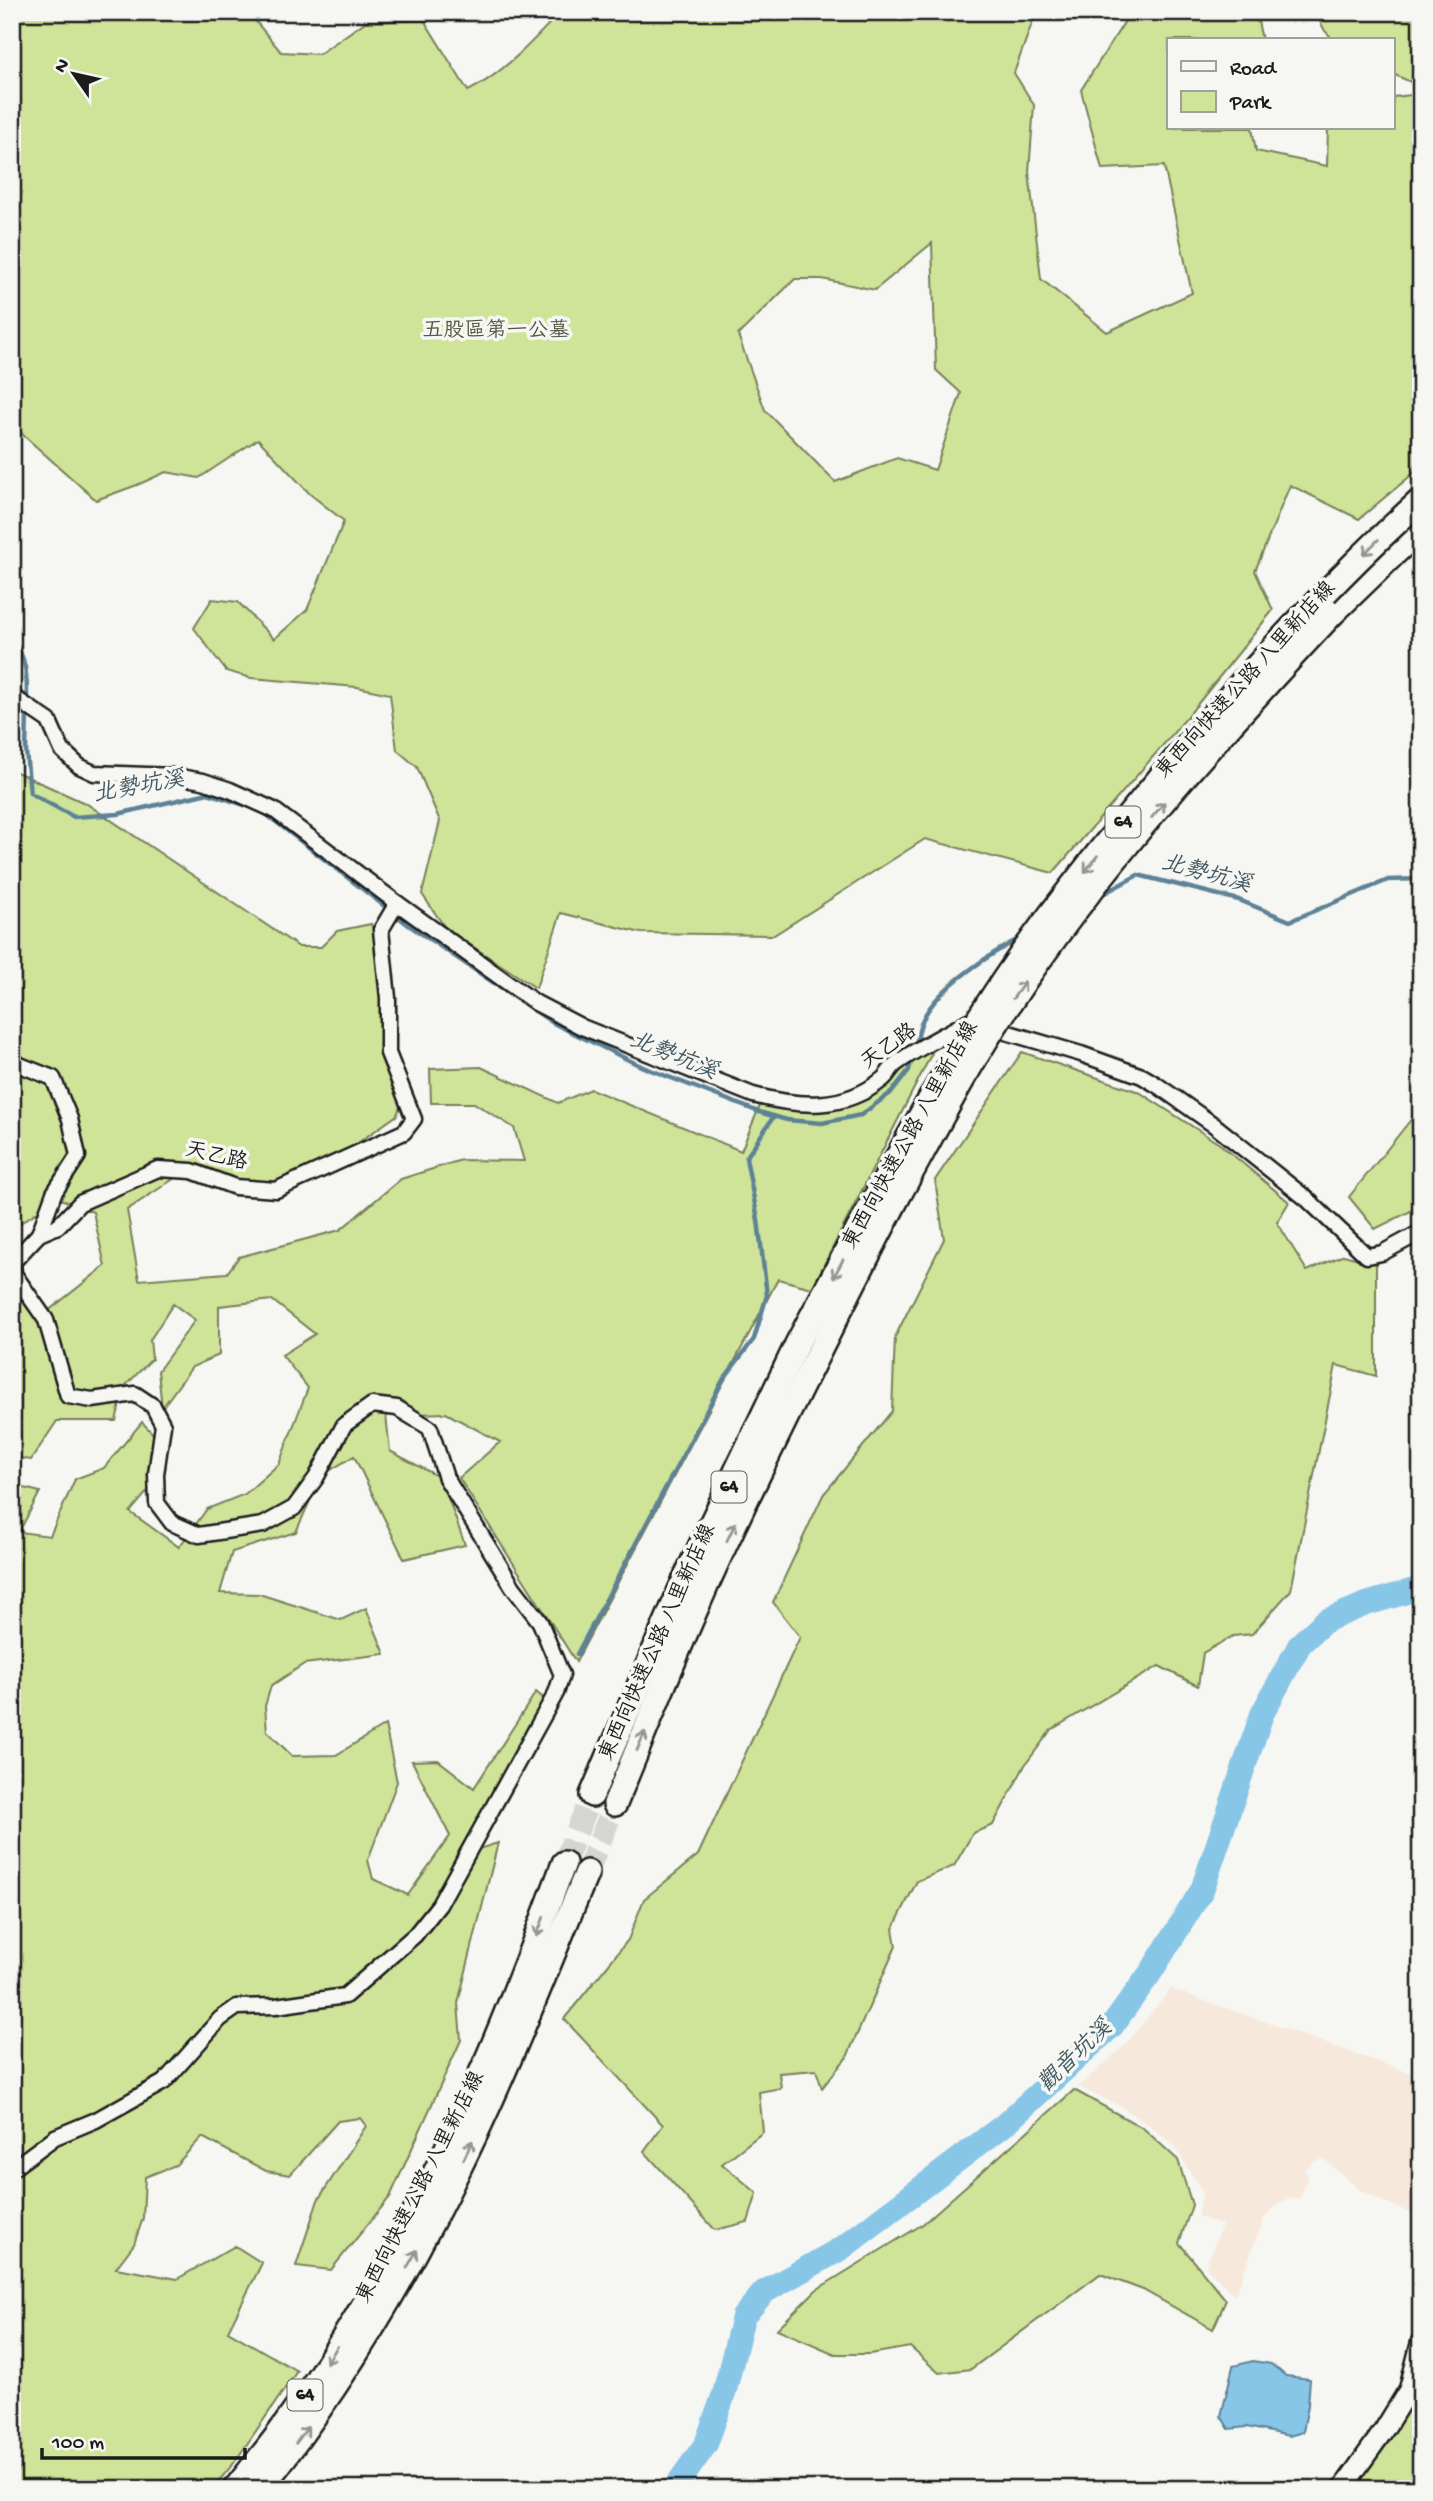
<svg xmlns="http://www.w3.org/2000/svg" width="1433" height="2501" font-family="'Gochi Hand','LXGW WenKai TC',sans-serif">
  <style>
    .built { fill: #f6e8db }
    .green { fill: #cfe498; stroke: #76805a; stroke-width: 2; fill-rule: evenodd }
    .water { fill: #88c6e8; stroke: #5d8296; stroke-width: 2 }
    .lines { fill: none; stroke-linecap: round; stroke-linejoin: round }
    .stream { stroke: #5d8296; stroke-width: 4.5 }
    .river { stroke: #88c6e8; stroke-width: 24 }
    .trunk-tunnel { stroke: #d5d5d2; stroke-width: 23; stroke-dasharray: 23 11; stroke-linecap: butt }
    .minor-casing { stroke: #1c1c1c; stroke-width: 19 }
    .tertiary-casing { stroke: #1c1c1c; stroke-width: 23 }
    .trunk-casing { stroke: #1c1c1c; stroke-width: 28 }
    .minor { stroke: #f6f6f2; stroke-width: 14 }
    .tertiary { stroke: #f6f6f2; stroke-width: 18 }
    .trunk { stroke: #f6f6f2; stroke-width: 23 }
    .trunk-bridge-casing { stroke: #1c1c1c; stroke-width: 28; stroke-linecap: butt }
    .trunk-bridge { stroke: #f6f6f2; stroke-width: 23 }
    .oneway { stroke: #949492 }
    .labels { text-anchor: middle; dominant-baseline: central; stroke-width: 7; stroke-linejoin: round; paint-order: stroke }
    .shield { fill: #f6f6f2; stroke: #5d5d5c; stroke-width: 2 }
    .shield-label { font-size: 19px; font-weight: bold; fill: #1c1c1c }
    .park-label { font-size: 21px; fill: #525841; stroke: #f6f6f2 }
    .street-label { font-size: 21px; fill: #1c1c1c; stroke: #f6f6f2 }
    .water-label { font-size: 23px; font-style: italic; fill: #425863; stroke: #f6f6f2 }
  </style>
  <rect width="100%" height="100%" fill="#f6f6f2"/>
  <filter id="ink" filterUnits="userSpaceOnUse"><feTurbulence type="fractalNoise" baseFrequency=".0143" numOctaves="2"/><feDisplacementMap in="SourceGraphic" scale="14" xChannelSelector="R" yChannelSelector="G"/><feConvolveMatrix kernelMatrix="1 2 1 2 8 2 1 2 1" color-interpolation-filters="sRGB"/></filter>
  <g filter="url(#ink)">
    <polygon class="built" points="1171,1989 1421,2077 1421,2218 1361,2191 1322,2157 1304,2169 1308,2177 1299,2200 1291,2198 1280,2202 1264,2218 1235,2295 1231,2292 1206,2267 1222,2225 1197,2216 1203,2193 1174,2146 1149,2125 1118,2105 1078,2087 1124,2046"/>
    <g class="green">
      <path d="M 12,12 L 248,12 L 281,52 L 319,54 L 365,22 L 424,20 L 468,91 C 502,75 535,39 560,12 L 1036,12 L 1014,73 L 1034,105 L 1029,172 L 1041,279 L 1107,332 L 1192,293 L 1164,166 L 1102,169 L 1081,90 L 1125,21 L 1100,12 L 1256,12 L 1262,40 L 1169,40 L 1169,128 L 1252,128 L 1256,151 L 1327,166 L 1328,128 L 1393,128 L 1393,97 L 1421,94 L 1421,467 L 1359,519 L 1290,485 L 1255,571 L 1273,610 L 1188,716 L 1053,873 L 925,839 L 774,935 L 641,933 L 561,913 L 536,988 L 446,929 L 422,894 L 440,821 L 417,767 L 397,750 L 390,694 L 357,687 L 251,678 L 226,671 L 194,628 L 212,599 L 238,602 L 274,639 L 307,610 L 344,521 L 310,494 L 258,439 L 199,478 L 166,472 L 137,485 L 96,500 L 12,425 ZM 932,243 L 936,370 L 961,393 L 935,470 L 897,458 L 835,482 L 765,410 L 738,335 L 795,279 L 822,279 L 875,290 Z"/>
      <polygon points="1315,12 1421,12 1421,84 1415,84 1393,74 1393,40 1334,40 1325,31"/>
      <polygon points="12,770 87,804 299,947 321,947 337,931 371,924 382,957 381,1020 408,1083 397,1115 314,1174 257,1186 187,1170 127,1210 139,1280 227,1273 239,1257 340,1230 401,1179 461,1160 524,1161 514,1128 474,1103 431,1103 430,1069 481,1067 558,1103 591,1089 741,1151 761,1103 843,1106 919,1044 932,1053 812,1288 778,1279 576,1662 459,1478 500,1442 446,1413 386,1415 390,1451 441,1478 465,1545 404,1559 354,1456 321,1476 296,1532 232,1552 220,1593 259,1594 341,1620 366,1608 385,1654 304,1664 271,1686 265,1706 267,1731 292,1756 336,1755 385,1725 397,1782 368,1860 373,1879 408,1895 450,1836 412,1761 438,1760 474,1788 536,1692 548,1702 456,1856 498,1843 458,2003 461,2040 390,2197 331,2270 296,2266 318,2200 366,2126 360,2118 338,2121 290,2175 266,2171 202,2137 176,2165 145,2177 143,2218 134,2244 116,2268 177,2279 235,2246 262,2263 228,2331 297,2371 234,2463 212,2489 12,2489 12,1485 40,1492 19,1532 50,1536 75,1479 104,1468 142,1422 167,1449 165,1471 130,1512 179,1547 207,1509 245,1494 279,1464 308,1388 282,1355 315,1334 272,1300 219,1306 219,1355 192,1367 162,1408 158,1371 195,1320 173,1304 150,1340 152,1359 124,1387 116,1421 57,1421 31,1460 12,1457 12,1265 48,1311 105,1266 93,1212 58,1198 19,1224 12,1231"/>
      <polygon points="1022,1052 1139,1092 1221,1145 1289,1202 1277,1222 1307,1271 1344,1255 1376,1264 1376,1376 1336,1365 1291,1590 1252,1634 1233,1636 1203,1653 1198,1686 1159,1666 1051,1730 1025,1765 993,1825 973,1833 954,1866 917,1881 893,1929 896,1946 847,2057 822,2088 816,2070 779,2073 781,2088 759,2092 763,2132 722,2164 757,2193 748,2222 715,2230 644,2151 663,2125 564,2019 628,1940 644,1899 698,1855 800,1637 773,1602 823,1495 892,1411 895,1337 944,1239 935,1180"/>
      <polygon points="1421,1107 1421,1206 1375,1229 1349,1197"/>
      <polygon points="1074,2090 1143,2128 1178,2160 1192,2205 1179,2243 1226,2300 1213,2329 1143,2290 1100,2274 971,2369 939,2373 910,2347 870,2354 835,2354 777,2329 816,2290 923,2224"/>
      <polygon points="1421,2368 1421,2489 1351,2489 1412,2404"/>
    </g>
    <polygon class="water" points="1253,2361 1271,2364 1286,2376 1310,2379 1308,2405 1303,2432 1289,2436 1247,2427 1229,2429 1221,2416 1233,2366"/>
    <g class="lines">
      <g class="stream">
        <path d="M 12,641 C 28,656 27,683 27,703"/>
        <polyline points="27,712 26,751 30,793 74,817 118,814 208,793 251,807"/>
        <polyline points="262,811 410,926 553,1023 643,1067 759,1112 787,1120 822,1123 861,1115 892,1092 909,1070 912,1057"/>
        <polyline points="1099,896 1138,875 1239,900 1290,921 1388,880 1421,879"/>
        <path d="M 916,1045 C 918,1037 919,1026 923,1019 C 938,987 993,952 1024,936"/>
        <polyline points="577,1654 723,1380 754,1339 767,1295 758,1220 746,1158 774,1116"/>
      </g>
      <polyline class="river" points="674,2489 706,2444 724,2394 743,2317 764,2292 842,2248 1004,2125 1112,2026 1151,1972 1202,1890 1262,1714 1300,1644 1325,1621 1366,1604 1421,1588"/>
      <g class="trunk-tunnel">
        <polyline points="564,1863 592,1795"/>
        <polyline points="587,1872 615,1804"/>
      </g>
      <g class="minor-casing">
        <g id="minor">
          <path d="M 12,696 L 49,721 L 62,750 L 79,766 L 94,773 L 174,776 L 203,781 L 230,790 L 274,810 L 397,903 L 536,1003 L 582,1027 L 753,1095 C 799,1107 844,1111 883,1079 C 888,1075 891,1067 897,1063 C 919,1047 945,1035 968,1021 L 1081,1054 L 1142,1076 L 1157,1085 L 1214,1125 L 1307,1199 L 1367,1256 L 1382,1253 L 1421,1232"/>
          <polyline points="12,1059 20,1065 53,1078 70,1119 78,1156 54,1193 39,1234 58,1226 80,1203 158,1169 192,1171 235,1187 276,1190 404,1132 414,1119 388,1053 388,998 381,930 397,903"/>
          <polyline points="12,2169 55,2137 96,2120 164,2082 220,2019 237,2007 276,2006 345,1996 415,1935 439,1905 556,1693 562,1675 540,1622 513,1587 446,1478 430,1428 397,1408 372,1405 344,1425 316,1478 294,1508 263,1525 199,1535 172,1523 157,1503 156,1474 163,1425 153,1406 135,1394 92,1400 68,1396 46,1320 14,1274 13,1262 39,1234"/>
        </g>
      </g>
      <g class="tertiary-casing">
        <polyline id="tertiary" points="1342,2489 1382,2433 1409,2389 1421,2342"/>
      </g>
      <g class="trunk-casing">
        <g id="trunk">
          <polyline points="1333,613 1421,528"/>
          <polyline points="592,1795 687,1574 798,1342 881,1187"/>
          <path d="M 615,1804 C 653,1712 689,1620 732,1530 C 785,1418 841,1307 898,1197"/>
          <path d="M 235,2489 C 252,2467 271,2445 287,2422 C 364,2316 428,2195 480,2075 C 511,2006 537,1934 564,1863"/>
          <path d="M 260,2489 C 343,2385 411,2270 468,2150 C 512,2059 548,1965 587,1872"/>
        </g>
      </g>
      <use href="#minor" class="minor"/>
      <use href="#tertiary" class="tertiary"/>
      <use href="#trunk" class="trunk"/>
      <g class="trunk-bridge-casing">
        <g id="trunk-bridge">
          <path d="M 881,1187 C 920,1116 959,1046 1005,978 C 1059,898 1122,823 1184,749 C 1258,662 1336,577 1421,500"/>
          <path d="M 898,1197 C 933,1134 966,1069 1006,1009 C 1098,868 1218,736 1333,613"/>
        </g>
      </g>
      <use href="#trunk-bridge" class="trunk-bridge"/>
    </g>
    <defs><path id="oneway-shaft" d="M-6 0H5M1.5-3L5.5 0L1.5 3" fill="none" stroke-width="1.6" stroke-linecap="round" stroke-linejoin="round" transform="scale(1.75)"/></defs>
    <g class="oneway">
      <use href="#oneway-shaft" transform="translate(1371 547) rotate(135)"/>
      <use href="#oneway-shaft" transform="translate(1158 810) rotate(-50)"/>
      <use href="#oneway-shaft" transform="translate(1091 864) rotate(128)"/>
      <use href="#oneway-shaft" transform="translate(1019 990) rotate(-54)"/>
      <use href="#oneway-shaft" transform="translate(838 1269) rotate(118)"/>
      <use href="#oneway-shaft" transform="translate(731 1532) rotate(-65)"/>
      <use href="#oneway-shaft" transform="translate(641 1741) rotate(-67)"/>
      <use href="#oneway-shaft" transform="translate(540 1927) rotate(111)"/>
      <use href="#oneway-shaft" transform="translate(468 2150) rotate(-65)"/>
      <use href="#oneway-shaft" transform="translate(412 2259) rotate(-61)"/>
      <use href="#oneway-shaft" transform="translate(332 2355) rotate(122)"/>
      <use href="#oneway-shaft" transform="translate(302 2435) rotate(-53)"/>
    </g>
  </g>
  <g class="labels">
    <g class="shield">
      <rect x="1105.5" y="806.5" width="35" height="31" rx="5"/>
      <rect x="711.5" y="1471.5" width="35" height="31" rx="5"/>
      <rect x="287.5" y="2379.5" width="35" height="31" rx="5"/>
    </g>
    <g class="shield-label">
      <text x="1123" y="822">64</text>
      <text x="729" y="1487">64</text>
      <text x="305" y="2395">64</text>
    </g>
    <g class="park-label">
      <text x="496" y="332">五股區第一公墓</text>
    </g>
    <g class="street-label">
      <text transform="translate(1247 681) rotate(-48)">東西向快速公路 八里新店線</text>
      <text transform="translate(890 1048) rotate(-36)">天乙路</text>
      <text transform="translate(912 1136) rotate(-61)">東西向快速公路 八里新店線</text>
      <text transform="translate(216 1158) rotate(13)">天乙路</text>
      <text transform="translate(659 1643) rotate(-66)">東西向快速公路 八里新店線</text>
      <text transform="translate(422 2188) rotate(-63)">東西向快速公路 八里新店線</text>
    </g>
    <g class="water-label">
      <text transform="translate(139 788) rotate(-10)">北勢坑溪</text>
      <text transform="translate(1206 875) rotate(15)">北勢坑溪</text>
      <text transform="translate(673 1057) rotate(22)">北勢坑溪</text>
      <text transform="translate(1076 2057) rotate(-44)">觀音坑溪</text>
    </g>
  </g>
  <rect width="1433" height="2501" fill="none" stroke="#f6f6f2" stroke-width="42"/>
  <rect x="21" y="21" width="1391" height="2459" fill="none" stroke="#1c1c1c" stroke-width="2.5" filter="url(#ink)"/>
  <rect x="1167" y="38" width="228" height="91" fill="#f6f6f2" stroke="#9f9f9c" stroke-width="2"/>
  <rect x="1181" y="61" width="35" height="10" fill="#f6f6f2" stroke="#9f9f9c" stroke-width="2"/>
  <text x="1230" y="74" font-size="21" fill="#1c1c1c">Road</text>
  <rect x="1181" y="91" width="35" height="21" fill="#cfe498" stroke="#9f9f9c" stroke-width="2"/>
  <text x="1230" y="108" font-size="21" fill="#1c1c1c">Park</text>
  <g transform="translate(74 74) rotate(304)" stroke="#f6f6f2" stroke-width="5" paint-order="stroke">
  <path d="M0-5L12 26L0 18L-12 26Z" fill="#1c1c1c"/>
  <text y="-10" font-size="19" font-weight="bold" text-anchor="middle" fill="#1c1c1c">N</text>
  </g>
  <path d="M42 2448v10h203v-10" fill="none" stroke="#1c1c1c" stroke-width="3.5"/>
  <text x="52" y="2448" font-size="21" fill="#1c1c1c" stroke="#f6f6f2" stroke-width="5" paint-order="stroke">100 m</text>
</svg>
